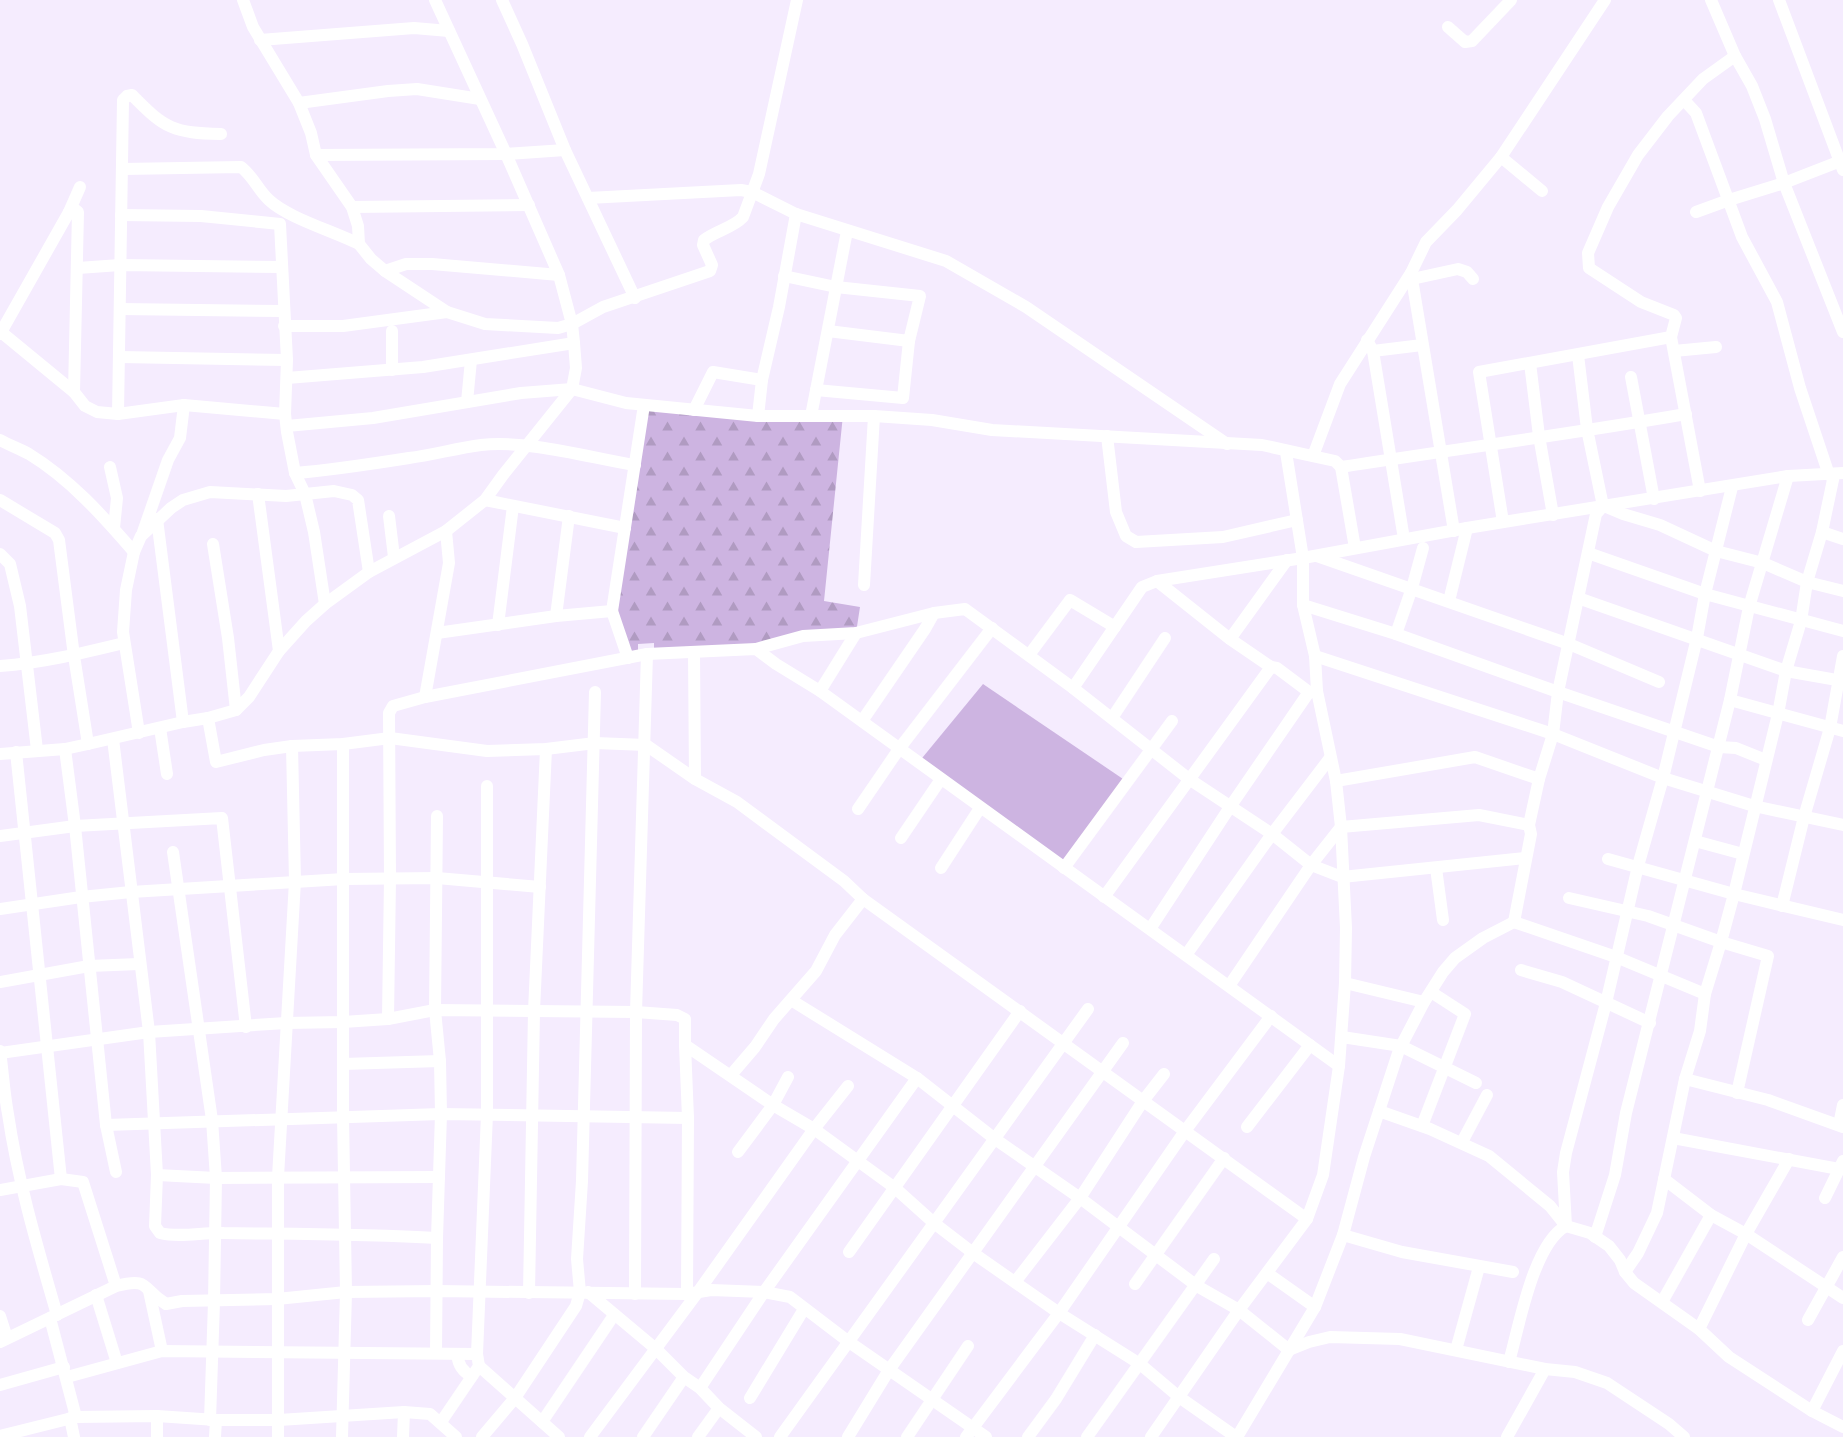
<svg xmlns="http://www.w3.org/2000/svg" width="1843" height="1437" font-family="Ubuntu,sans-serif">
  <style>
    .green { fill: #cdb4e1 }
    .forest { fill: url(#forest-firs) }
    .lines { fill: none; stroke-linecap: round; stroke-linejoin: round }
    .minor { stroke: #fff; stroke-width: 12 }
  </style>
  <defs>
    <pattern id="forest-firs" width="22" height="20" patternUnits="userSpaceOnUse" patternTransform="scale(1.5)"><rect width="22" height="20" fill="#cdb4e1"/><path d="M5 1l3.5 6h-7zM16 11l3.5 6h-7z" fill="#b09bc1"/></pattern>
  </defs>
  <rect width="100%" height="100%" fill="#f5ecfe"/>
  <polygon class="green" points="983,684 1126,781 1064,868 918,763"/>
  <polygon class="forest" points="644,405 843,415 824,601 860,607 856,633 756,649 654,654 654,643 638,644 638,656 628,658 612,611"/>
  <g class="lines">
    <g class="minor">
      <path d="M 243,0 L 253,27 L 299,103 L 311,133 L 316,155 L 352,207 L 358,226 L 359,244 L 371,259 L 385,271 L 447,312 L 485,324 L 558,328 L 572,324 L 603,307 L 710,271 L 712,265 L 703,245 L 704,240 C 717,230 733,228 743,217 L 759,174 L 797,0"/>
      <polyline points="502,0 522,44 565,150 635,298"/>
      <polyline points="1711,0 1735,56 1752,86 1765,119 1784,183 1843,332"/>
      <polyline points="1779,0 1843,170"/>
      <polyline points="1448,27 1465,42 1472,41 1511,0"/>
      <polyline points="260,40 414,28 449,31"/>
      <polyline points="1684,100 1696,113 1742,237 1777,302 1800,388 1829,475"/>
      <polyline points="299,103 388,91 417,89 480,99"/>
      <polyline points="316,155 506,154 565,150"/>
      <polyline points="1501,157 1542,191"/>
      <path d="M 123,169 L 241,167 C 253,176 258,190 269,200 C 288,218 333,231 359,244"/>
      <polyline points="588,198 741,190 752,192 796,214 946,261 1026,307 1227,444"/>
      <polyline points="352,207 529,205"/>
      <polyline points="69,212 80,187"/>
      <polyline points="1696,212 1729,200 1784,183 1843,160"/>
      <polyline points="121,215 201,216 280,224 287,360 285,414 287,432 295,473 305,494 314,532 325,604"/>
      <polyline points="78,268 120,265 282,267"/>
      <polyline points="385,271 406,264 432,264 559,275"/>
      <polyline points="1411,273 1454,531"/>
      <polyline points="784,276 836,287 920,296 909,341 828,331"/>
      <polyline points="1412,279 1458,269 1467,272 1473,279"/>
      <polyline points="120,309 283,311"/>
      <polyline points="284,326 343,326 447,312"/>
      <polyline points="1,332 74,392 85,406 97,412 118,414 184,405 285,414"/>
      <polyline points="0,334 69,212 73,208 78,212 74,392"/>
      <polyline points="1671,337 1700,491"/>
      <polyline points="1367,340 1373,351 1404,539"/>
      <polyline points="1373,351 1422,345"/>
      <polyline points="1674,351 1716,347"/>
      <polyline points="120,357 287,360"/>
      <polyline points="1530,363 1539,436 1553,515"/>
      <polyline points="392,370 392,331"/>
      <polyline points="1631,377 1654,499"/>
      <polyline points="287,378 423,367 574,343"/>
      <polyline points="816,390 903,398 909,341"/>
      <polyline points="467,402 471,360"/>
      <polyline points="694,410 713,372 762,380"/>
      <path d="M 118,414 L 123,100 L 127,96 L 132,95 C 165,129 174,133 221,134"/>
      <polyline points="758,416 762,380 779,307 796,214"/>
      <polyline points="811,416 847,231"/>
      <path d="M 287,426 L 373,418 L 521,393 L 572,389 L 626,403 L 758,416 L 874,416 L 932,420 L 992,430 L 1262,445 L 1335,461 L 1341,467 C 1456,449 1571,434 1686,414"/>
      <polyline points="1107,436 1116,512 1126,536 1136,542 1223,537 1297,520"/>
      <path d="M 0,440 C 9,445 20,449 29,454 C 70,479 103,516 134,552"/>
      <polyline points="1313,456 1340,384 1411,273 1426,242 1457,210 1501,157 1605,0"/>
      <polyline points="110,467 117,498 114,528"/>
      <polyline points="1341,467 1355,548"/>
      <path d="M 295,473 C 333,470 371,464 409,458 C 433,455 457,448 481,445 C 529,440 587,457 635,465"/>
      <polyline points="258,494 279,651"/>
      <polyline points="0,500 55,533 59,540 74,656 88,744"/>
      <polyline points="485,500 625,528"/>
      <polyline points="1604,506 1623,514 1660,525 1716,551 1763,563 1807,582 1843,591"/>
      <polyline points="389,516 394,557"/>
      <polyline points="157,519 183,722"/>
      <polyline points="1503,522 1479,372 1671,337 1676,318 1674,315 1641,302 1589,268 1588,253 1608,207 1638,155 1668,116 1703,79 1735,56"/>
      <polyline points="143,532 168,460 180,438 184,405"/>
      <polyline points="1822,532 1843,539"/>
      <polyline points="213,544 228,638 236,710"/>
      <polyline points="1588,553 1705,594 1843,631"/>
      <polyline points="0,554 10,564 20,606 37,750"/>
      <polyline points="1317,556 1569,644 1659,682"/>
      <polyline points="1157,581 1230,639 1271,667"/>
      <polyline points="864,585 874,416"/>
      <polyline points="1578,598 1786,671 1843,681"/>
      <polyline points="1449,601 1467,528"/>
      <polyline points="1303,605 1396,634 1558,692 1719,747 1736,748 1766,760"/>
      <polyline points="612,611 644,405"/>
      <polyline points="556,616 569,516"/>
      <polyline points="498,625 513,506"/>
      <polyline points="437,633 556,616 612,611 628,658"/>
      <polyline points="1396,634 1412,588 1423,548"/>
      <polyline points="1230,639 1287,560"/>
      <polyline points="756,649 803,636 856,633 934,613 965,609 1073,688 1189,779 1272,834 1311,865 1342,877 1525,858"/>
      <polyline points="694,652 695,779"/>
      <polyline points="1029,655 1070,600 1115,627"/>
      <polyline points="1315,656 1553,734 1663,778 1754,806 1843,825"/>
      <path d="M 0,666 C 42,663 83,653 124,643"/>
      <polyline points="1073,688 1142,587 1157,581 1303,558 1467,528 1788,476 1843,473"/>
      <polyline points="820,691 856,633"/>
      <polyline points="425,697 449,563 446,531"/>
      <polyline points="1730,700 1843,731"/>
      <polyline points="208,718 216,762 264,750 292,746 343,744 390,738 487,751 546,749 595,743 646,745 695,779 737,802 844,881 863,899 1307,1219"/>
      <polyline points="1112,718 1165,638"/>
      <polyline points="862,721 925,629 934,613"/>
      <polyline points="160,728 167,774"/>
      <polyline points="139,733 123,632 126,590 134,552 141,536 171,508 183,500 210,492 286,496 334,491 352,495 358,500 369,572"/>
      <path d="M 113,739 L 149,1032 L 157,1175 L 155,1226 L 160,1233 C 180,1238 203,1232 224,1233 C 295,1234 366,1234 437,1238"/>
      <polyline points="65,749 75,826 106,1125 116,1172"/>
      <polyline points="16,752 61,1179"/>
      <polyline points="0,754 65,749 88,744 183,722 208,718 236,710 249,697 279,651 306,621 325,604 369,572 446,531 485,500 503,475 572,389 576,368 574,343 572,324 559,275 506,154 435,0"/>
      <polyline points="1336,781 1475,757 1539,779"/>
      <polyline points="858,809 899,749 992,628"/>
      <polyline points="0,836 75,826 222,818 246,1027"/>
      <polyline points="901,838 941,779"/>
      <polyline points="1695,841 1743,854"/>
      <polyline points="173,852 212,1120 216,1178 214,1302 210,1420"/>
      <polyline points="1608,859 1734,894 1843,920"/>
      <polyline points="941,868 980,808"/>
      <polyline points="1064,868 1172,721"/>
      <polyline points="1436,868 1443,920"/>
      <polyline points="1104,897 1271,667 1277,668 1309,692 1317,691"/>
      <polyline points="1569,898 1648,916 1721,942 1768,956 1737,1093"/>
      <polyline points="1782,906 1804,817 1830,728 1843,656"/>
      <polyline points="0,909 81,897 131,892 344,879 437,878 540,887"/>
      <polyline points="1514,922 1531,834 1529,825 1539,779 1553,734 1558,692 1596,514 1603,506 1587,429 1578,355"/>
      <polyline points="1150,929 1230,807 1309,692"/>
      <polyline points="1186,955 1272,834 1330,758"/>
      <polyline points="1521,970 1562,982 1650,1023"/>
      <polyline points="0,982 89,966 139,964"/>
      <polyline points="1345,983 1424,1002"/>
      <polyline points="1229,986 1311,865 1341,827 1479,815 1529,825"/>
      <polyline points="791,1000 917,1078 995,1139 1080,1198 1197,1286 1239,1310 1289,1350"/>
      <polyline points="388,1019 390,878 389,713 393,706 425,697 647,654 756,649 776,664 820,691 1339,1066"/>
      <polyline points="1342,1037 1401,1046 1476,1083"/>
      <path d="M 0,1051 C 3,1072 4,1093 8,1114 C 18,1182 38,1249 57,1315"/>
      <polyline points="0,1053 149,1032 286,1023 343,1022 388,1019 435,1010 636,1012 677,1015 685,1019 685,1045"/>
      <polyline points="343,1064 440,1061"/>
      <polyline points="731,1075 755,1047 774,1019 816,971 835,935 863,899"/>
      <polyline points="1685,1079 1768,1100 1843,1127"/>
      <polyline points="1379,1111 1430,1129 1489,1156 1550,1206 1566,1226 1590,1233 1609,1246 1620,1260 1625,1272 1634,1283 1699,1329 1729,1357 1812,1411 1843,1427"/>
      <polyline points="106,1125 441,1114 688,1118"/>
      <polyline points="1839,1125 1843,1105"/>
      <polyline points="1422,1126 1465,1014 1431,992"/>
      <polyline points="1247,1127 1310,1045"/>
      <polyline points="1673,1138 1839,1169"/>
      <polyline points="1462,1142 1487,1095"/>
      <polyline points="738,1152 773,1105 788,1077"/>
      <polyline points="157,1175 216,1178 439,1177"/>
      <polyline points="1664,1179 1711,1215 1746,1234 1843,1298"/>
      <polyline points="0,1190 61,1179 83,1182 116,1286"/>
      <polyline points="1825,1198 1843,1161"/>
      <polyline points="1343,1235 1402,1252 1513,1272"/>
      <polyline points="1595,1237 1615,1175 1626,1113 1730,700 1749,607 1788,476"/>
      <polyline points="849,1252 1020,1011"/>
      <polyline points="1625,1272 1638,1253 1657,1213 1685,1079 1700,1031 1705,994 1721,942 1734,894 1778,714 1786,671 1801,621 1807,582 1822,532 1834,475"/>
      <polyline points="1267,1273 1315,1307"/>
      <polyline points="1015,1282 1080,1198 1143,1101 1164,1074"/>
      <polyline points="1135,1284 1224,1158"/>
      <polyline points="149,1291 162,1351"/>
      <polyline points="588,1292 656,1349 684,1377 700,1388 719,1408 756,1437"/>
      <polyline points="529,1293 534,1011 546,749"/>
      <polyline points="635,1294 636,1012 647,654"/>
      <polyline points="687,1294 688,1118 685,1045 773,1105 814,1129 895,1188 934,1223 973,1253 1059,1313 1140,1364 1179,1397 1236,1437"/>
      <polyline points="96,1295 117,1363"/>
      <polyline points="1662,1302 1711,1215"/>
      <polyline points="0,1316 7,1338"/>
      <polyline points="50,1318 76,1417"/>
      <polyline points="1808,1320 1843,1257"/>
      <polyline points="1699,1329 1746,1234 1789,1159"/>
      <path d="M 0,1342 L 116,1286 C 151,1277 141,1289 166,1304 L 182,1301 L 277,1299 L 346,1292 L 437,1291 L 687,1294 L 711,1290 L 764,1292 L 790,1297 L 849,1342 L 986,1437"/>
      <polyline points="1289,1350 1309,1342 1330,1337 1400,1339 1545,1369 1575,1372 1607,1383 1669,1424 1684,1437"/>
      <polyline points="1456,1350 1479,1267"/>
      <polyline points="436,1353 437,1238 441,1114 440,1061 435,1010 437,816"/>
      <path d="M 457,1354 C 458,1364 462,1372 472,1376"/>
      <path d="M 1509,1362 C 1519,1327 1533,1244 1566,1226 L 1563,1172 L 1566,1153 L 1606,1003 L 1638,866 L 1663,778 L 1697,638 L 1705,594 L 1732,487"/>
      <polyline points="479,1366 559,1437"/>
      <polyline points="67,1377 162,1351 477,1354"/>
      <polyline points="0,1385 64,1367"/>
      <polyline points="700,1388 764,1292 917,1078"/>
      <polyline points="750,1398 804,1309"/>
      <polyline points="1812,1411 1843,1351"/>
      <polyline points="70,1418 74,1437"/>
      <polyline points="441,1422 479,1366 477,1354 487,1114 487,786"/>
      <polyline points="542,1422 614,1315"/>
      <polyline points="0,1436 76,1417 157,1416 216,1420 279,1420 404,1412 430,1414 456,1437"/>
      <polyline points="157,1437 157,1416"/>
      <polyline points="215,1437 216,1420"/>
      <polyline points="278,1437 278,1177 295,881 292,746"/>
      <polyline points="342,1437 346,1292 343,1116 343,744"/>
      <polyline points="403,1437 404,1412"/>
      <polyline points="482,1437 515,1398 576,1306 580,1292 577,1259 582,1181 595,692"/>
      <polyline points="590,1437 698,1292 814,1129 848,1086"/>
      <polyline points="643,1437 684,1377"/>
      <polyline points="698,1437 719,1408"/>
      <polyline points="780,1437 1088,1009"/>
      <polyline points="848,1437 889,1370 1123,1043"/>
      <polyline points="907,1437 968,1346"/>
      <polyline points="966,1437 1059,1313 1185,1131 1271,1016"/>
      <polyline points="1028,1437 1056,1399 1095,1335"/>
      <polyline points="1087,1437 1214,1259"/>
      <polyline points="1151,1437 1239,1310 1307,1219 1323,1175 1339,1066 1345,983 1346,928 1341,827 1336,781 1317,691 1315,656 1303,605 1303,558 1286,452"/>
      <polyline points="1237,1437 1315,1307 1343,1235 1364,1157 1399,1050 1424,1002 1443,972 1455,958 1483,938 1514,922 1616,957 1705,994"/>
      <polyline points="1507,1437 1545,1369"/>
    </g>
  </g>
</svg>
